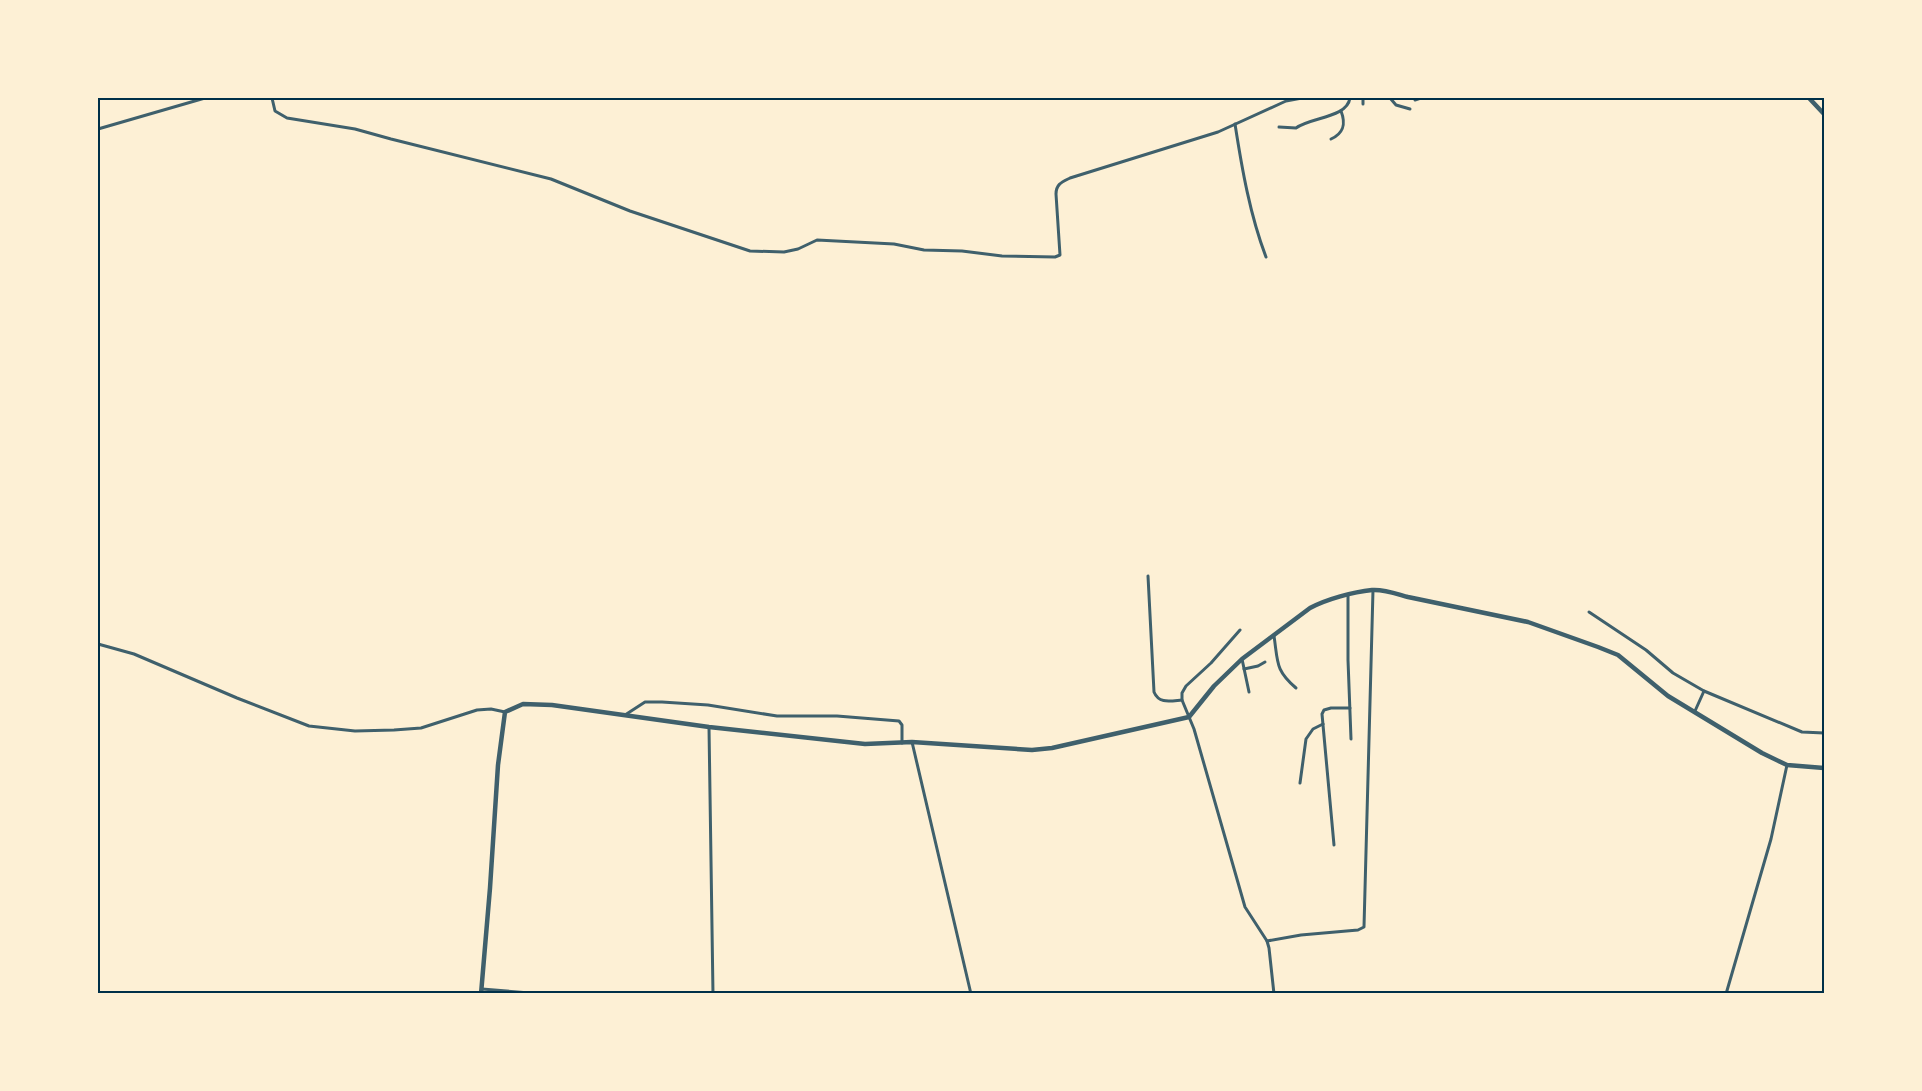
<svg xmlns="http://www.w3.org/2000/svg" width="1922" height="1091" font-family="'Roboto Condensed',sans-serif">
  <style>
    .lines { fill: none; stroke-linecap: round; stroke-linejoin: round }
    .minor { stroke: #3f606c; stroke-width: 3 }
    .tertiary { stroke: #3f606c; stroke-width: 4.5 }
    .neatline { fill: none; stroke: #003049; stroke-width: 2 }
  </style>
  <rect width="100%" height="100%" fill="#fdf0d5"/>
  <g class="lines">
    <g class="minor">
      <path d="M 272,98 L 275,111 L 287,118 L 355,129 L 391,139 L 551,179 L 630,211 L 750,251 L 784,252 L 798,249 L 817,240 L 894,244 L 924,250 L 962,251 L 1002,256 L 1055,257 L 1060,255 L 1056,194 C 1056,184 1062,182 1070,178 L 1218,132 L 1286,101 L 1302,98"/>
      <polyline points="1390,98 1396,105 1410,109"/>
      <polyline points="1415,100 1421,98"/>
      <polyline points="1363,104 1363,98"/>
      <path d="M 1235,124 C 1242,169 1250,215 1266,257"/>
      <path d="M 1279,127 L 1296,128 C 1311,117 1347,118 1350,98"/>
      <polyline points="98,129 205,98"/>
      <path d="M 1331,139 C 1344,133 1346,124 1341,111"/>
      <path d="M 1148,576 L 1154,692 C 1159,704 1170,701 1182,700"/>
      <polyline points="1348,596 1348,660 1351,739"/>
      <polyline points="1589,612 1646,650 1673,673 1704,691 1802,732 1824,733"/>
      <polyline points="1240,630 1211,663 1186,686 1182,693 1182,700 1194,729 1245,907 1267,941 1269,948 1274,994"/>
      <path d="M 1274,636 C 1278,662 1275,670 1296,688"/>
      <polyline points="98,644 134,654 237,698 309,726 355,731 394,730 421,728 477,710 491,709 505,712"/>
      <polyline points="1242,659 1249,692"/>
      <polyline points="1244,669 1258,666 1265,662"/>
      <polyline points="1695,711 1704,691"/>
      <polyline points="625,715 645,702 662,702 708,705 777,716 837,716 899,721 902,725 902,743"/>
      <polyline points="709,727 713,994"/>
      <polyline points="912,742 971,994"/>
      <polyline points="1300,783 1306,739 1313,729 1323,724"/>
      <polyline points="1334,845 1322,714 1324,710 1331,708 1350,708"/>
      <polyline points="1267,941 1301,935 1358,930 1364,927 1373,590"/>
      <polyline points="482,989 542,994"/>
      <polyline points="1726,994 1771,839 1787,765"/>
    </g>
    <g class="tertiary">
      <polyline points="1809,98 1824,114"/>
      <path d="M 481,994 L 490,888 L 498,765 L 505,712 L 523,704 L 552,705 L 709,727 L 865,744 L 912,742 L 1032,750 L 1052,748 L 1189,717 L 1214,686 L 1242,659 L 1310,608 C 1327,599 1353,592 1372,590 C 1384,589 1397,594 1408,597 L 1528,622 L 1598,647 L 1618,655 L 1668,696 L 1762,753 L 1787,765 L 1824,768"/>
    </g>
  </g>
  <rect width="1922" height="1091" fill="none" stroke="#fdf0d5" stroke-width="198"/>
  <rect x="99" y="99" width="1724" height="893" class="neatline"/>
</svg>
